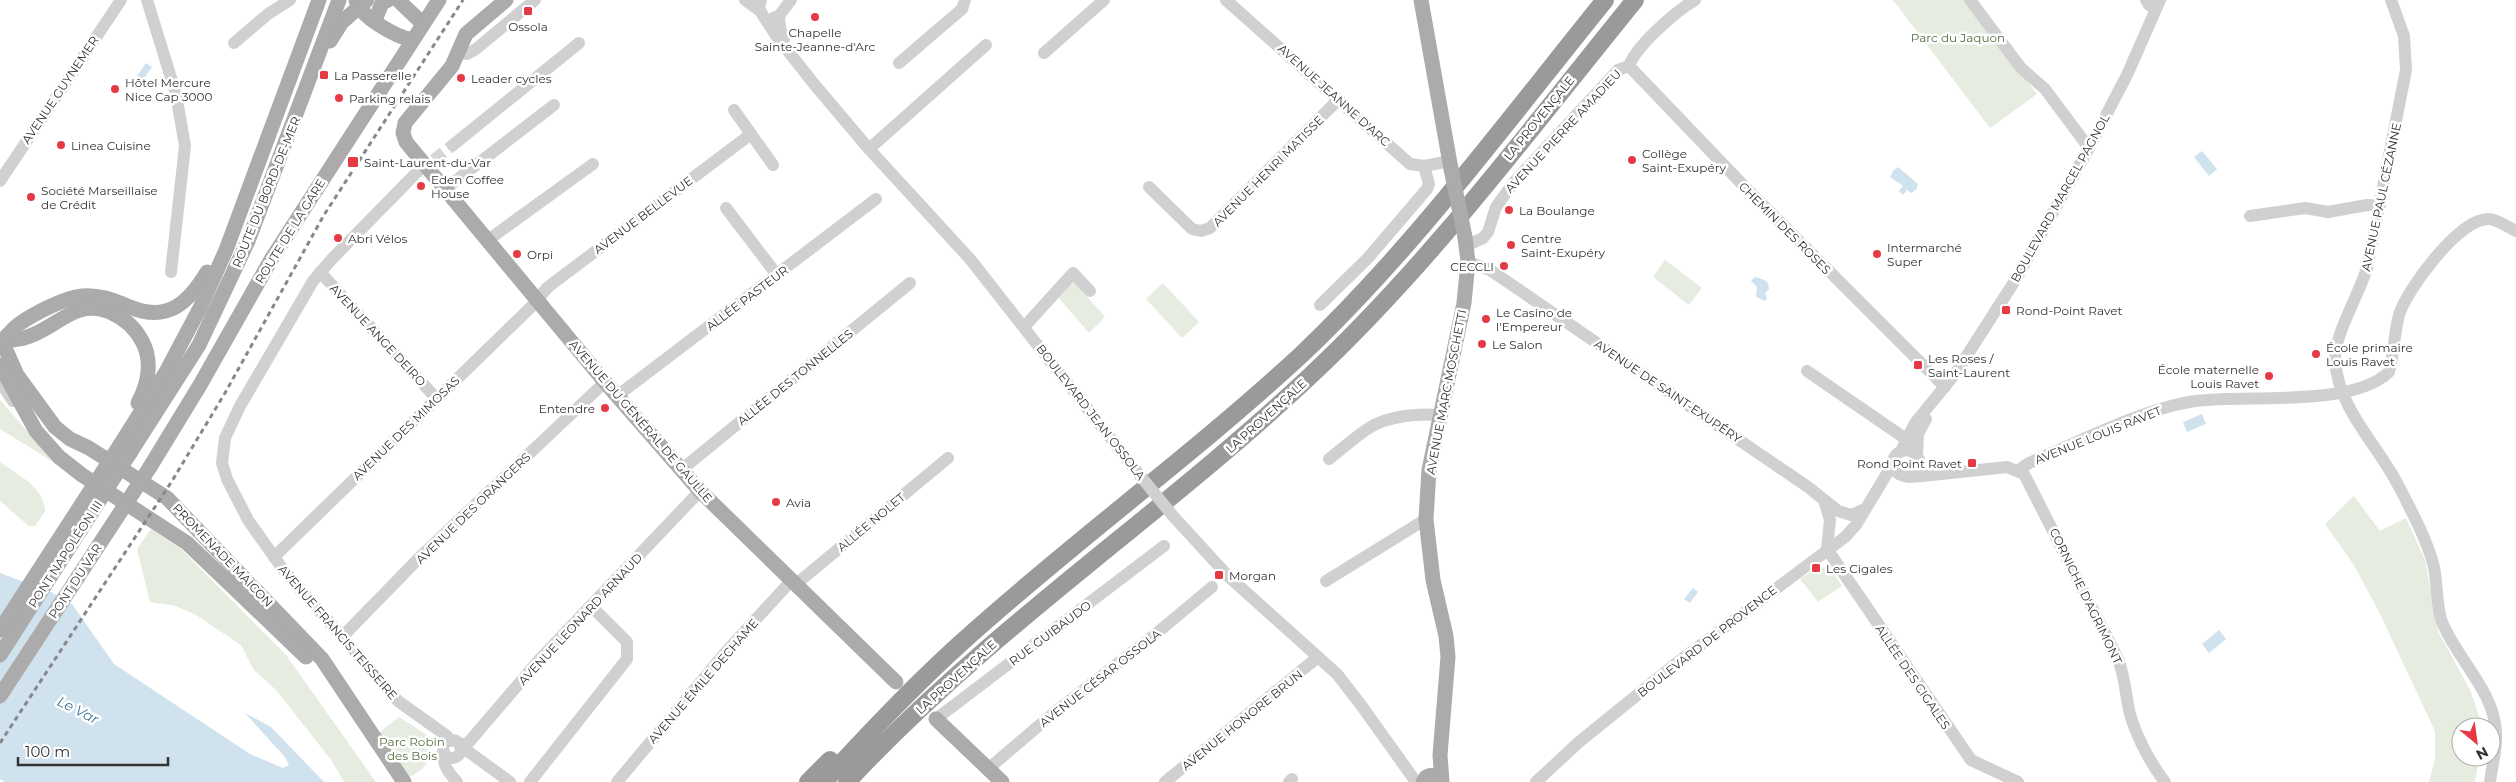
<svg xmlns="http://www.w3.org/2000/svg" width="2516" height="782" font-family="Montserrat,sans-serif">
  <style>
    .green { fill: #e6ecdf }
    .water { fill: #cfe2ee }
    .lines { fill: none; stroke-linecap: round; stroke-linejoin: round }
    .minor-tunnel { stroke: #d6d6d6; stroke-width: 12; stroke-dasharray: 12 6; stroke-linecap: butt }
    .minor { stroke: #d0d0d0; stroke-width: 12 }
    .major { stroke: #ababab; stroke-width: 15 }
    .highway { stroke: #9a9a9a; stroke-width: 18 }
    .rail { stroke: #888; stroke-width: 3; stroke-dasharray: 5 4; stroke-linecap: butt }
    .minor-bridge { stroke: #d0d0d0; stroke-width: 12 }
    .major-bridge { stroke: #ababab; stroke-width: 15 }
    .poi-dot { fill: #e63946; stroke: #fff; stroke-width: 2 }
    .labels { text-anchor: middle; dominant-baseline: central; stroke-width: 5; stroke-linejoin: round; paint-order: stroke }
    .poi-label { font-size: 12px; fill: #333; stroke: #fff; text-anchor: start }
    .park-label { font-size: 12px; fill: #56703f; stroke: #fff }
    .street-label { font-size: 12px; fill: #333; stroke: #fff }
    .water-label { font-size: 14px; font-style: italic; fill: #3f7597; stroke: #fff }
  </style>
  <rect width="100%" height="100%" fill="#fff"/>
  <g class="green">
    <polygon points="1893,0 1968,0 2037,94 1990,128"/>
    <polygon points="1665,260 1702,288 1689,305 1653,277"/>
    <polygon points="1073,281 1105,317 1089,333 1058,297"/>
    <polygon points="1163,283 1199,322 1182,338 1146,299"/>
    <polygon points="0,400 55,463 0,429"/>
    <path d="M 0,462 C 17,475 44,486 45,511 L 35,526 L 29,526 L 0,501 Z"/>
    <polygon points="2354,496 2380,531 2406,518 2425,560 2438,631 2470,690 2483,727 2461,727 2461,757 2479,757 2475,782 2429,782 2435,759 2435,731 2380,614 2354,565 2325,524"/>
    <polygon points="151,529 180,548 286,655 376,782 344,782 332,761 276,690 253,669 241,645 196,615 176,606 150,602 137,549"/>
    <polygon points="1818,567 1830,568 1842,586 1818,602 1800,579"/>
    <path d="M 399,717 L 430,737 C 432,760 428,767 408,778 L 379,733 Z"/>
  </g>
  <g class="water">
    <polygon points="146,63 152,67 143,80 137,76"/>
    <polygon points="2202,151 2217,169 2209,176 2194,157"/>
    <polygon points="1898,167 1918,184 1916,190 1911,193 1907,190 1903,195 1899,191 1903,186 1890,177 1893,171"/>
    <path d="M 1755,277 C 1763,280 1769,279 1769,289 L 1765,293 L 1767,298 L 1765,301 L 1756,297 L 1757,287 L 1751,281 Z"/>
    <polygon points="2202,414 2206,424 2187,432 2183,422"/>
    <polygon points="0,573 53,593 72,604 114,664 250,754 283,768 289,765 285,757 245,713 271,727 324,782 5,782 0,779"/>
    <polygon points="1693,588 1698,592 1690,603 1684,599"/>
    <polygon points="2219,630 2226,639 2209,653 2202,644"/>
  </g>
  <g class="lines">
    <polyline class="minor-tunnel" points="434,160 453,145"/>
    <g class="minor">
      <polyline points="147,0 176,94 185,146 171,272"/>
      <polyline points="745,0 760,11"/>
      <polyline points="761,0 759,7 762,14 777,37 814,84 869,149 970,259 1138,473"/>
      <polyline points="1226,0 1410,164 1424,166 1450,161"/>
      <polyline points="1970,0 2021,68 2045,89 2089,148"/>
      <polyline points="2146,0 2149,5 2156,8"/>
      <path d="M 2391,0 L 2404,36 L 2406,70 L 2367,268 C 2359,295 2334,335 2335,360 C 2338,407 2374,441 2396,481 C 2409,506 2427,539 2434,567 C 2437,582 2437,610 2442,622 C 2457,659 2495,692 2496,733 C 2497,749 2492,766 2490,782"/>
      <polyline points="779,16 780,28 784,40"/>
      <polyline points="773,18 779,16 791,0"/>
      <polyline points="234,43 268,14 290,0"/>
      <polyline points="459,52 467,54 476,49 535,0"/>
      <polyline points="1044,53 1104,0"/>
      <polyline points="899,63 962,9 965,0"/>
      <polyline points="1629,66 1742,184 1945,387"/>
      <path d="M 1629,66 C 1636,46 1676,11 1695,0"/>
      <polyline points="734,110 773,165"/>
      <polyline points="453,145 579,43"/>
      <polyline points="869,149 986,45"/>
      <polyline points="424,165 331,260 313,281 240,406 225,438 222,463 227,479 248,520 282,568 398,701 447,736 450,741"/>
      <polyline points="0,181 121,0"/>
      <polyline points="1149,187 1192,229 1201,231 1210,228 1339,99"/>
      <polyline points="445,189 554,105"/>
      <polyline points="726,208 777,275"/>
      <polyline points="2250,216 2305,208 2328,212 2367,205 2380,206"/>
      <polyline points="488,240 593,164"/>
      <polyline points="1466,246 1483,238 1488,232 1496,207 1514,182 1618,70 1629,66"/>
      <polyline points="1468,262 1490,270 1808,487 1838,511 1851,515 1865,509"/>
      <polyline points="320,272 436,398"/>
      <polyline points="1320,305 1368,258 1427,189 1429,184 1424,166"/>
      <polyline points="1025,326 1073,273 1090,291"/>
      <polyline points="1807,371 1906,439"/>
      <polyline points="0,382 13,401"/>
      <polyline points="617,396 876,199"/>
      <polyline points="1901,451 1915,423 1955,374 2016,279 2089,148 2127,75 2160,0"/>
      <polyline points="1917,455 1918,434 1926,419"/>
      <path d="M 1329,459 C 1342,449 1355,437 1369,428 C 1387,416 1419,413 1440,415"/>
      <polyline points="681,470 910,283"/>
      <path d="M 2019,470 L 2029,463 C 2079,442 2144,408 2196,401 C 2246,394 2352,408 2389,372 C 2394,354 2394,334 2399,315 C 2407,289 2459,219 2488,219 C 2497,219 2508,227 2516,231"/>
      <path d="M 1909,477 L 1917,472 L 1919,459 L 1910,450 C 1900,449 1893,455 1892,465 C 1898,482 1917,476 1932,475 L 2007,467 L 2024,474 L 2118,659 C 2124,674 2125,688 2128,705 C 2132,729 2150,763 2165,782"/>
      <polyline points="1824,500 1830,520 1827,549"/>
      <polyline points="1173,516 1228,576 1337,674 1361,705 1416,782"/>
      <polyline points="1827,549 1971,760 2018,782"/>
      <polyline points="274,557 530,308 548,287 751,134"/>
      <polyline points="1326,581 1426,519"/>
      <polyline points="795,585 948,458"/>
      <polyline points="342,637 423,554 605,382"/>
      <polyline points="936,719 1164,546"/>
      <circle cx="452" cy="749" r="9"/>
      <polyline points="460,746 469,742 540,659 700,491"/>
      <polyline points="461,750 469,752 510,782"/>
      <path d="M 444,752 C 442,765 449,773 457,782"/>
      <polyline points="988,769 1055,712 1152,637 1212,587"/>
      <polyline points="530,782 627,659 627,642 597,612"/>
      <polyline points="617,782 724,654 791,581"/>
      <polyline points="1165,782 1318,657"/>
      <polyline points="1289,782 1292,779"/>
      <polyline points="1536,782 1579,742 1678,662 1845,537 1856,525 1892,465"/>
    </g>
    <g class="major">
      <path d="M 356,0 C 360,17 396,37 413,40"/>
      <polyline points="398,0 423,24"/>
      <polyline points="506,0 466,34 452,66 405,123 403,133 406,142 605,382 700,491 896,682"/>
      <polyline points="1421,0 1451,169"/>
      <polyline points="375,20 382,3 388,0"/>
      <polyline points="330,41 342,22 367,0"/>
      <polyline points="2,341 17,375 55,427 70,439 89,448 167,498 322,659 404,782"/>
      <path d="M 2,341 C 9,340 17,340 24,338 C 56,330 75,296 112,313 C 126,319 135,328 142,341 C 153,361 148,384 138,403"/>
      <path d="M 0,342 C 7,337 12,329 19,324 C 35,313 64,298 82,296 C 99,294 115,301 130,307 C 168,323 189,302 207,272"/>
      <polyline points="0,365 36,431 59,457 82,475 187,543 306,657"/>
      <polyline points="120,445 166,372 200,308 226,250 319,0"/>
      <polyline points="130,453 199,345 248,241 339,0"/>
      <polyline points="150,467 200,385 272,258 439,0"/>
      <polyline points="936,719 1002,782"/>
      <path d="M 1423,782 C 1427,773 1437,773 1441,782"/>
      <polyline points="1442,782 1440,755 1448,657 1446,636 1433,580 1426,519 1429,470 1464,303 1468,262 1465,237"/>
    </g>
    <g class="highway">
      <polyline points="808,782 830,760"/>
      <path d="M 824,782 C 868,734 912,687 961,643 C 1071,543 1192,456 1301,355 C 1414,248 1507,121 1605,0"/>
      <path d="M 847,782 C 987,631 1160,517 1309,377 C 1431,263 1530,129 1635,0"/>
    </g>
    <polyline class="rail" points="0,743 172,481 225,393 324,215 463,0"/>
    <polyline class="minor-bridge" points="1138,473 1173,516"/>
    <g class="major-bridge">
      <polyline points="1451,169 1465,237"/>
      <polyline points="0,630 120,445"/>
      <polyline points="0,655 130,453"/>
      <polyline points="0,696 150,467"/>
    </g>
  </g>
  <g class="poi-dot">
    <rect x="523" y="6" width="10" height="10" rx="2.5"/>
    <circle cx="815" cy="17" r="5"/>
    <rect x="319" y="70" width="10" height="10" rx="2.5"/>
    <circle cx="461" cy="78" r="5"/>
    <circle cx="115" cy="89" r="5"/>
    <circle cx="339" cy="98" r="5"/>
    <circle cx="61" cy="145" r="5"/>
    <circle cx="1632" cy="160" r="5"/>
    <rect x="347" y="156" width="12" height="12" rx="2.5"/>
    <circle cx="421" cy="186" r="5"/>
    <circle cx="31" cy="197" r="5"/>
    <circle cx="1509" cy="210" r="5"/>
    <circle cx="338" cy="238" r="5"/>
    <circle cx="1511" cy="245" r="5"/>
    <circle cx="517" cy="254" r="5"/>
    <circle cx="1877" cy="254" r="5"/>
    <circle cx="1504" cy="266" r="5"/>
    <rect x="2001" y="305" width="10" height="10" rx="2.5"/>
    <circle cx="1486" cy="319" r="5"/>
    <circle cx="1482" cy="344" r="5"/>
    <circle cx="2316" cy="354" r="5"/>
    <rect x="1913" y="360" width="10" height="10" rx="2.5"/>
    <circle cx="2269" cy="376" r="5"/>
    <circle cx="605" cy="408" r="5"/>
    <rect x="1967" y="458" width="10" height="10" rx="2.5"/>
    <circle cx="776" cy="502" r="5"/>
    <rect x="1811" y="563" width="10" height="10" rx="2.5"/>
    <rect x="1214" y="570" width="10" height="10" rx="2.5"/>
  </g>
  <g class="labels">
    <g class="poi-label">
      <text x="528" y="26" text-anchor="middle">Ossola</text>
      <text x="815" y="32" text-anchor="middle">Chapelle<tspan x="815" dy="14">Sainte-Jeanne-d'Arc</tspan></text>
      <text x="334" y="75">La Passerelle</text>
      <text x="471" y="78">Leader cycles</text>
      <text x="125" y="82">Hôtel Mercure<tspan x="125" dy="14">Nice Cap 3000</tspan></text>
      <text x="349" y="98">Parking relais</text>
      <text x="71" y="145">Linea Cuisine</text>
      <text x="1642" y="153">Collège<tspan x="1642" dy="14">Saint-Exupéry</tspan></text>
      <text x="364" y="162">Saint-Laurent-du-Var</text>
      <text x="431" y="179">Eden Coffee<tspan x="431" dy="14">House</tspan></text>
      <text x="41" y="190">Société Marseillaise<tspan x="41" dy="14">de Crédit</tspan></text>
      <text x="1519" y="210">La Boulange</text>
      <text x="348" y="238">Abri Vélos</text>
      <text x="1521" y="238">Centre<tspan x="1521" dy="14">Saint-Exupéry</tspan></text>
      <text x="1887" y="247">Intermarché<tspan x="1887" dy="14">Super</tspan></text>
      <text x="527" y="254">Orpi</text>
      <text x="1494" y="266" text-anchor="end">CECCLI</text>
      <text x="2016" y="310">Rond-Point Ravet</text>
      <text x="1496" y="312">Le Casino de<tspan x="1496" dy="14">l'Empereur</tspan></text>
      <text x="1492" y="344">Le Salon</text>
      <text x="2326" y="347">École primaire<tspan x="2326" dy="14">Louis Ravet</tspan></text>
      <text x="1928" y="358">Les Roses /<tspan x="1928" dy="14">Saint-Laurent</tspan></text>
      <text x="2259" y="369" text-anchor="end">École maternelle<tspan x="2259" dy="14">Louis Ravet</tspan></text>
      <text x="595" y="408" text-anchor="end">Entendre</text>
      <text x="1962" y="463" text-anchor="end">Rond Point Ravet</text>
      <text x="786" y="502">Avia</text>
      <text x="1826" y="568">Les Cigales</text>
      <text x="1229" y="575">Morgan</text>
    </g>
    <g class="park-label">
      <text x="1958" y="37">Parc du Jaquon</text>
      <text x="412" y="741">Parc Robin<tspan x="412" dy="14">des Bois</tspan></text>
    </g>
    <g class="street-label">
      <text transform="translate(60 90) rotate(-56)">AVENUE GUYNEMER</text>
      <text transform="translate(1334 95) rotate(42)">AVENUE JEANNE D'ARC</text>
      <text transform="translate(1539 118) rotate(-51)">LA PROVENÇALE</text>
      <text transform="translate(1563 131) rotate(-47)">AVENUE PIERRE AMADIEU</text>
      <text transform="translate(1268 171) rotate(-45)">AVENUE HENRI MATISSE</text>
      <text transform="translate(266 192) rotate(-68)">ROUTE DU BORD-DE-MER</text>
      <text transform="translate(2381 197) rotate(-78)">AVENUE PAUL CÉZANNE</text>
      <text transform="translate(2060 198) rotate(-61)">BOULEVARD MARCEL PAGNOL</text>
      <text transform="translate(643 215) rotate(-37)">AVENUE BELLEVUE</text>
      <text transform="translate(1785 228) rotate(45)">CHEMIN DES ROSES</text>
      <text transform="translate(290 231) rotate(-58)">ROUTE DE LA GARE</text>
      <text transform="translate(747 298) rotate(-37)">ALLÉE PASTEUR</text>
      <text transform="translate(378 335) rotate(47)">AVENUE ANGE DEIRO</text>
      <text transform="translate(795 377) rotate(-39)">ALLÉE DES TONNELLES</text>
      <text transform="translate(1668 391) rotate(34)">AVENUE DE SAINT-EXUPÉRY</text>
      <text transform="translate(1446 392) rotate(-79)">AVENUE MARC MOSCHETTI</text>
      <text transform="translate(1091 412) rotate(52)">BOULEVARD JEAN OSSOLA</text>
      <text transform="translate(1266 416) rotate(-42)">LA PROVENÇALE</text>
      <text transform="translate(641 421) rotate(49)">AVENUE DU GÉNÉRAL DE GAULLE</text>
      <text transform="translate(406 428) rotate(-44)">AVENUE DES MIMOSAS</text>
      <text transform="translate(2098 435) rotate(-22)">AVENUE LOUIS RAVET</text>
      <text transform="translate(473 508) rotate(-44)">AVENUE DES ORANGERS</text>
      <text transform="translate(871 522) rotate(-40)">ALLÉE NOLET</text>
      <text transform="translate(65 554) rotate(-57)">PONT NAPOLÉON III</text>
      <text transform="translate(223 555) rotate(46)">PROMENADE MAÏCON</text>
      <text transform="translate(75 581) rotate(-57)">PONT DU VAR</text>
      <text transform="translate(2086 596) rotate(64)">CORNICHE D'AGRIMONT</text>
      <text transform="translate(580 619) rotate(-47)">AVENUE LEONARD ARNAUD</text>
      <text transform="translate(338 632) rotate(49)">AVENUE FRANCIS TEISSEIRE</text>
      <text transform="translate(1050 633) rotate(-37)">RUE GUIBAUDO</text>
      <text transform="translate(1707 641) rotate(-38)">BOULEVARD DE PROVENCE</text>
      <text transform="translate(956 677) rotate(-42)">LA PROVENÇALE</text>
      <text transform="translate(1913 677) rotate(56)">ALLÉE DES CIGALES</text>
      <text transform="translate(1100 678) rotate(-38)">AVENUE CÉSAR OSSOLA</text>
      <text transform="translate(703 681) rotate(-49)">AVENUE ÉMILE DECHAME</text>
      <text transform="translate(1242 720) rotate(-39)">AVENUE HONORE BRUN</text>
    </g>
    <g class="water-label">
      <text transform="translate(78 710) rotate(27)">Le Var</text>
    </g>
  </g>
  <g transform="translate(2476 742) rotate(151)"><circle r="24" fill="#ffffff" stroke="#adadad"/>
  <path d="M0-4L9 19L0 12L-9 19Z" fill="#e63946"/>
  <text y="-8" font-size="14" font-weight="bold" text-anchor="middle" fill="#333333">N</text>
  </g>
  <path d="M18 757v8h150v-8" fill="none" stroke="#333333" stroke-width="2.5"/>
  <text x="25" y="757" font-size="15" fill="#333333" stroke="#ffffff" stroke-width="4" paint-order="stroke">100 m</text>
</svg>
